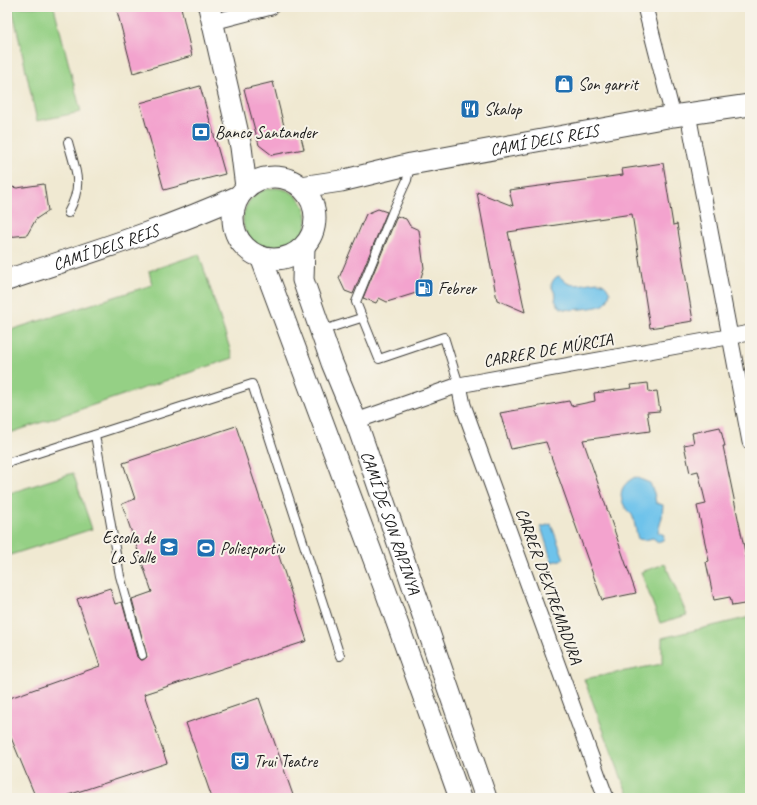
<svg xmlns="http://www.w3.org/2000/svg" width="757" height="805" font-family="Caveat,sans-serif">
  <style>
    .green { fill: #95d085; stroke: #587650 }
    .water { fill: #6ec3eb; stroke: #457084 }
    .building { fill: #f3a3ce }
    .lines { fill: none; stroke-linecap: round; stroke-linejoin: round }
    .lane-casing { stroke: #3c3b37; stroke-width: 10 }
    .street-casing { stroke: #3c3b37; stroke-width: 17 }
    .secondary-casing { stroke: #3c3b37; stroke-width: 23 }
    .lane { stroke: #fff; stroke-width: 8 }
    .street { stroke: #fff; stroke-width: 15 }
    .secondary { stroke: #fff; stroke-width: 21 }
    .labels { text-anchor: middle; dominant-baseline: central; stroke-width: 4; stroke-linejoin: round; paint-order: stroke }
    .poi-label { font-size: 17px; fill: #1c1c1c; stroke: #f7f3e8; text-anchor: start }
    .street-label { font-size: 17px; fill: #1c1c1c; stroke: #f7f3e8 }
  </style>
  <rect width="100%" height="100%" fill="#f7f3e8"/>
  <filter id="ink" filterUnits="userSpaceOnUse"><feTurbulence type="fractalNoise" baseFrequency=".025" numOctaves="2"/><feDisplacementMap in="SourceGraphic" scale="8" xChannelSelector="R" yChannelSelector="G"/><feConvolveMatrix kernelMatrix="1 2 1 2 8 2 1 2 1" color-interpolation-filters="sRGB"/></filter>
  <filter id="wash" filterUnits="userSpaceOnUse"><feTurbulence type="fractalNoise" baseFrequency=".012" numOctaves="4" result="noise"/><feDisplacementMap in="SourceGraphic" scale="16" xChannelSelector="R" yChannelSelector="G"/><feGaussianBlur stdDeviation="0.9" result="paint"/><feColorMatrix in="noise" values="0 0 0 0 0 0 0 0 0 0 0 0 0 0 0 0 0 1.4 0 .05"/><feComposite in="paint" operator="in"/></filter>
  <g filter="url(#wash)">
    <rect width="100%" height="100%" fill="#f0e9d2"/>
    <g class="green">
      <polygon points="12,7 54,7 81,112 37,121"/>
      <circle cx="275" cy="220" r="32"/>
      <polygon points="199,254 233,358 7,434 7,331 152,285 149,271"/>
      <polygon points="73,473 92,529 7,556 7,494"/>
      <polygon points="665,564 687,615 660,623 641,572"/>
      <polygon points="750,617 750,798 629,798 584,679 662,664 662,638"/>
    </g>
    <g class="water">
      <path d="M 559,276 C 562,278 564,281 567,283 C 579,289 596,278 604,284 C 607,286 608,290 610,292 C 609,296 608,301 605,304 C 601,308 569,311 564,309 C 559,308 557,304 555,300 L 556,296 L 551,285 C 553,281 554,277 559,276 Z"/>
      <path d="M 635,477 L 650,483 L 654,493 L 656,503 L 663,505 L 662,517 L 658,532 L 664,535 L 663,540 L 658,542 L 653,538 L 645,540 L 638,539 C 636,533 634,518 632,515 C 631,513 628,512 627,510 C 617,496 620,485 635,477 Z"/>
      <polygon points="551,524 564,559 552,562 541,527"/>
    </g>
    <g id="blocks">
      <g class="building">
        <polygon points="116,7 181,7 192,56 133,73"/>
        <polygon points="273,82 286,134 300,133 304,149 272,155 259,145 244,89"/>
        <polygon points="200,86 225,174 164,190 140,103"/>
        <polygon points="663,163 673,225 677,224 693,321 650,328 632,214 508,232 525,312 497,300 477,192 513,206 509,190 623,175 622,169"/>
        <polygon points="44,184 48,211 36,219 27,235 7,237 7,186 17,188"/>
        <polygon points="378,209 387,212 353,294 345,291 339,278 366,214"/>
        <polygon points="397,216 406,219 410,226 419,230 424,268 416,293 387,302 379,298 376,303 363,298"/>
        <polygon points="648,383 649,392 657,391 660,411 647,412 650,431 583,440 636,593 602,600 546,442 511,449 500,413 569,401 571,406 595,401 594,393 632,388 631,385"/>
        <polygon points="236,426 307,641 144,694 167,763 59,798 36,798 7,728 7,699 100,666 77,599 110,588 115,604 122,602 137,657 140,660 143,660 147,657 132,599 152,592 122,504 135,499 123,463"/>
        <polygon points="720,427 725,446 723,446 750,576 750,603 732,606 730,597 714,600 706,562 709,561 697,506 706,504 698,471 690,473 684,445 694,443 692,433"/>
        <polygon points="259,698 294,798 212,798 186,723"/>
      </g>
    </g>
  </g>
  <g filter="url(#ink)">
    <use href="#blocks" fill-opacity="0" stroke="#3c3b37" stroke-width="1"/>
    <g class="lines">
      <g class="lane-casing">
        <g id="lane">
          <polyline points="410,165 407,180 392,213 356,302 379,359 444,337 459,385"/>
          <path d="M 68,213 C 84,184 76,172 68,142"/>
          <polyline points="320,331 361,318"/>
          <polyline points="95,435 120,576 142,655"/>
          <polyline points="7,463 252,384 340,656"/>
        </g>
      </g>
      <g class="street-casing">
        <g id="street">
          <polyline points="645,7 673,116"/>
          <polyline points="213,22 271,7"/>
          <polyline points="688,114 750,442"/>
          <polyline points="459,385 463,405 606,798"/>
          <polyline points="356,421 459,385 750,333"/>
        </g>
      </g>
      <g class="secondary-casing">
        <g id="secondary">
          <polyline points="209,7 241,147 246,187"/>
          <circle cx="274" cy="218" r="41"/>
          <path id="s1" d="M 301,187 L 341,181 L 411,164 L 673,116 L 750,105"/>
          <path id="s2" d="M 304,247 L 303,280 L 332,363 L 356,421 L 486,798"/>
          <polyline points="261,257 385,589 460,798"/>
          <path id="s3" d="M 7,280 C 85,254 164,230 239,196"/>
        </g>
      </g>
      <use href="#lane" class="lane"/>
      <use href="#street" class="street"/>
      <use href="#secondary" class="secondary"/>
    </g>
  </g>
  <defs>
    <g id="shop-square" transform="scale(1)"><rect x="-9" y="-9" width="18" height="18" rx="4" fill="#1f6fb2" stroke="#f7f3e8"/><path d="M-5-2.5h2.3a2.7 3.5 0 0 1 5.4 0H5L5.5 6h-11ZM-1.5-2.5h3a1.5 2.3 0 0 0-3 0Z" fill="#fff"/></g>
    <g id="restaurant-square" transform="scale(1)"><rect x="-9" y="-9" width="18" height="18" rx="4" fill="#1f6fb2" stroke="#f7f3e8"/><path d="M-5-6h1v4h1v-4h1v4h1v-4h1v5L-1.5 .5V6h-2V.5L-5-1ZM5-6V6H3V1.5H1.5Q1.5-4 5-6Z" fill="#fff"/></g>
    <g id="bank-square" transform="scale(1)"><rect x="-9" y="-9" width="18" height="18" rx="4" fill="#1f6fb2" stroke="#f7f3e8"/><path d="M-6-4H6V4H-6ZM0-2.3a2.3 2.3 0 1 0 0 4.6a2.3 2.3 0 1 0 0-4.6Z" fill="#fff"/></g>
    <g id="fuel-square" transform="scale(1)"><rect x="-9" y="-9" width="18" height="18" rx="4" fill="#1f6fb2" stroke="#f7f3e8"/><path d="M-5.5-6h7V0h2V4h1.3V-2.5L3-4.5l.8-.8L6-3V5H2.5V1h-1V6h-7ZM-4.2-4.7v3.2H.2V-4.7Z" fill="#fff"/></g>
    <g id="school-square" transform="scale(1)"><rect x="-9" y="-9" width="18" height="18" rx="4" fill="#1f6fb2" stroke="#f7f3e8"/><path d="M0-5L7-2L0 1L-7-2ZM-4 1L0 2.5L4 1V4Q0 6-4 4Z" fill="#fff"/></g>
    <g id="stadium-square" transform="scale(1)"><rect x="-9" y="-9" width="18" height="18" rx="4" fill="#1f6fb2" stroke="#f7f3e8"/><path d="M0-5a6.5 5 0 1 0 0 10a6.5 5 0 1 0 0-10ZM-3.5-1.8h7v3.6h-7Z" fill="#fff"/></g>
    <g id="theatre-square" transform="scale(1)"><rect x="-9" y="-9" width="18" height="18" rx="4" fill="#1f6fb2" stroke="#f7f3e8"/><path d="M-5-5.5Q0-4 5-5.5V0Q5 5 0 6Q-5 5-5 0ZM-3.3-2.5H-1v1.5H-3.3ZM1-2.5H3.3v1.5H1ZM-2.8 1Q0 5.5 2.8 1Z" fill="#fff"/></g>
  </defs>
  <g fill-rule="evenodd">
    <use href="#shop-square" x="564" y="84"/>
    <use href="#restaurant-square" x="470" y="109"/>
    <use href="#bank-square" x="201" y="132"/>
    <use href="#fuel-square" x="424" y="288"/>
    <use href="#school-square" x="169" y="547"/>
    <use href="#stadium-square" x="206" y="548"/>
    <use href="#theatre-square" x="240" y="761"/>
  </g>
  <g class="labels">
    <g class="poi-label">
      <text x="578" y="84">Son garrit</text>
      <text x="484" y="109">Skalop</text>
      <text x="215" y="132">Banco Santander</text>
      <text x="438" y="288">Febrer</text>
      <text x="155" y="537" text-anchor="end">Escola de<tspan x="155" dy="20">La Salle</tspan></text>
      <text x="220" y="548">Poliesportiu</text>
      <text x="254" y="761">Trui Teatre</text>
    </g>
    <g class="street-label">
      <text stroke="none"><textPath href="#s1" startOffset="248">CAMÍ DELS REIS</textPath></text>
      <text stroke="none"><textPath href="#s3" startOffset="104">CAMÍ DELS REIS</textPath></text>
      <text transform="translate(548 350) rotate(-10)">CARRER DE MÚRCIA</text>
      <text stroke="none"><textPath href="#s2" startOffset="291">CAMÍ DE SON RAPINYA</textPath></text>
      <text transform="translate(549 586) rotate(70)">CARRER D'EXTREMADURA</text>
    </g>
  </g>
  <rect width="757" height="805" fill="none" stroke="#f7f3e8" stroke-width="24"/>
</svg>
